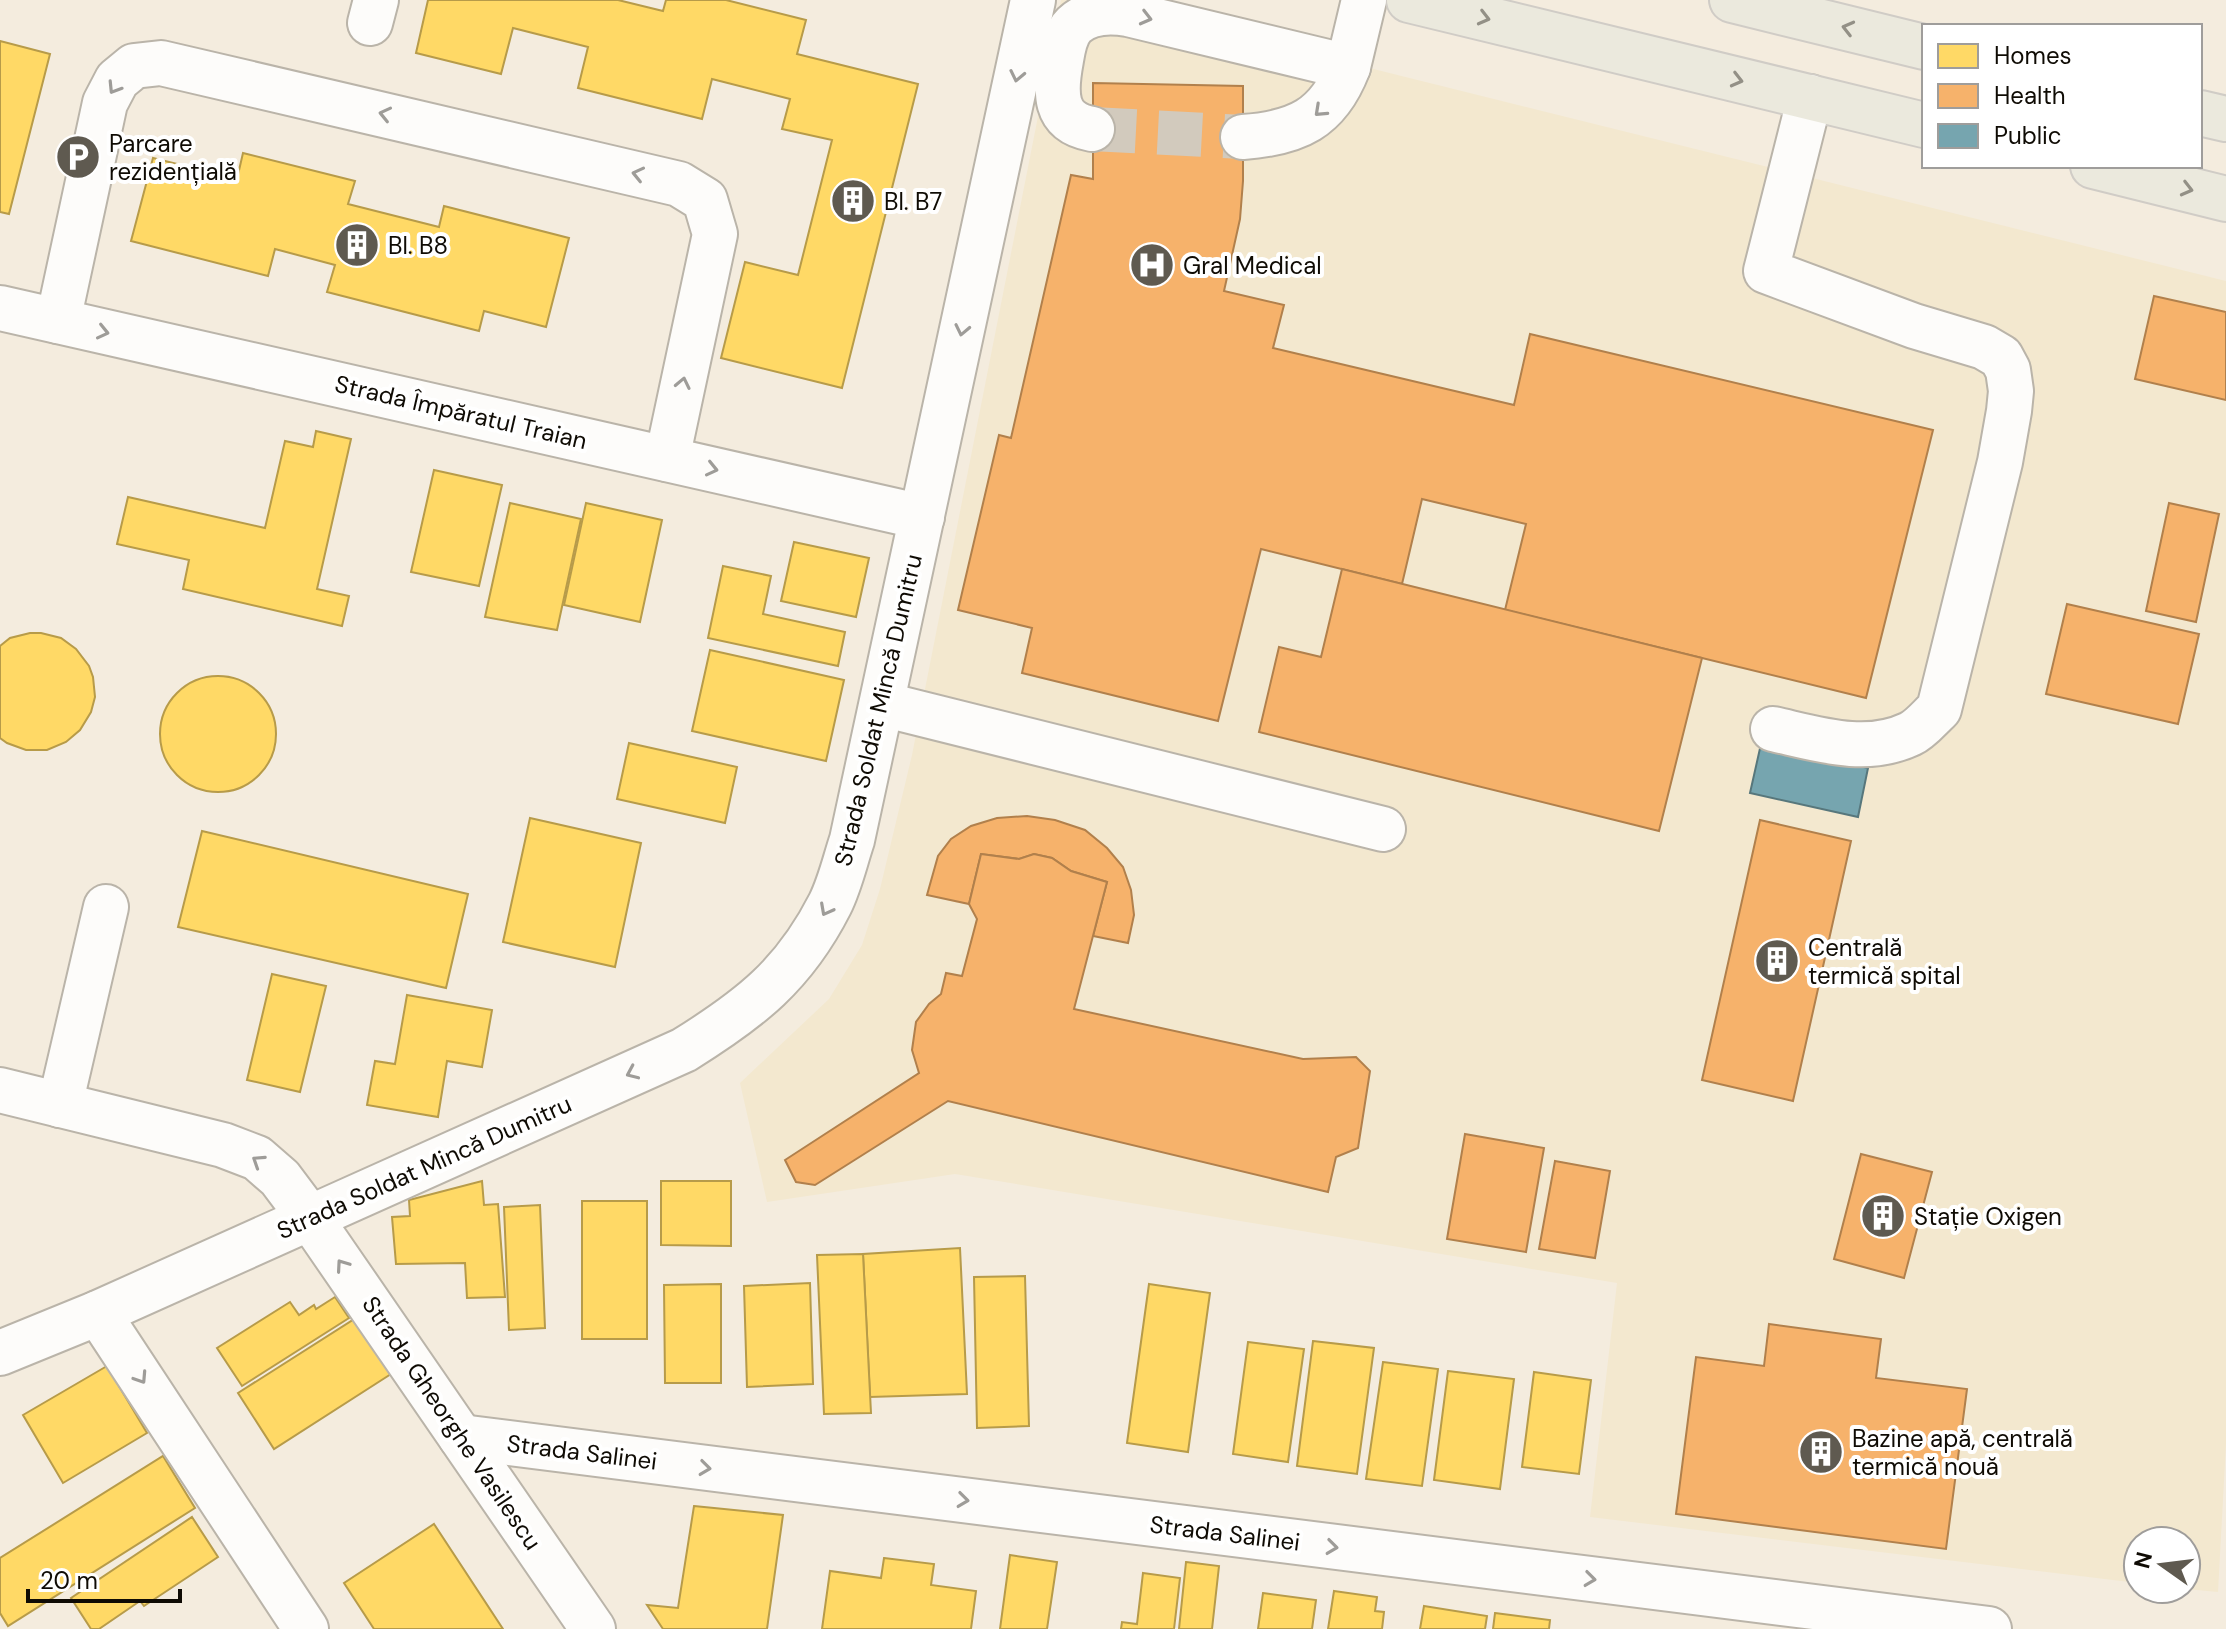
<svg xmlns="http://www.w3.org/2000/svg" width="2226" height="1629" font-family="'DM Sans',sans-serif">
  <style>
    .built { fill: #f3e8cf }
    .homes { fill: #ffd966; stroke: #b79b49; stroke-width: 2 }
    .health { fill: #f6b26b; stroke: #b1804c; stroke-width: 2 }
    .public { fill: #76a5af; stroke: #57777c; stroke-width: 2 }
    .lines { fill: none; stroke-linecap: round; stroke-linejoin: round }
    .minor-tunnel { stroke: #d2cabd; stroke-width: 44; stroke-dasharray: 44 22; stroke-linecap: butt }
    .minor-casing { stroke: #bab4a9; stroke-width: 48 }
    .major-casing { stroke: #d0ccc6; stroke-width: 48 }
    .minor { stroke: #fdfcfa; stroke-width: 44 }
    .major { stroke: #ebe9dd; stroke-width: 44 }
    .oneway { stroke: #9e9c98 }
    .oneway2 { stroke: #939086 }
    .labels { text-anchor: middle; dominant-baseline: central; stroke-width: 8; stroke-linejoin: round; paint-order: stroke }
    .poi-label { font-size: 24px; fill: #0f0b04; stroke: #fff; text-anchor: start }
    .street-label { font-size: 24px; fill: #0f0b04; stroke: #fff }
  </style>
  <rect width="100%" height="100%" fill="#f4ecde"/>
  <polygon class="built" points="1061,0 1096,0 2226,281 2226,1444 2218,1592 2186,1589 2186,1541 2138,1541 2138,1583 1590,1517 1617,1283 955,1174 767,1202 740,1083 829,999 862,945 880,889 912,755"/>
  <g class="homes">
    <polygon points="428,0 618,0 663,11 666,0 726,0 806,20 797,54 918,84 842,388 721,358 745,262 798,275 832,140 782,129 790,99 712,79 702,119 578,88 588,47 513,28 501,74 416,53"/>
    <polygon points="0,41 50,54 9,214 0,212"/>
    <polygon points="243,153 355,181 348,204 439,227 444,206 569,238 546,327 484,311 479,331 327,292 335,265 275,249 268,276 131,241 153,158 237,179"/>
    <polygon points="316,431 351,439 317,589 349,596 342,626 183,589 189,560 117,544 128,497 265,528 285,441 313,447"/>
    <polygon points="434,470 502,485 479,586 411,572"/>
    <polygon points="510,503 581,519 557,630 485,617"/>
    <polygon points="586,503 662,520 640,622 564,605"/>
    <polygon points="794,542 869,558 856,617 781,601"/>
    <polygon points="723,566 771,576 763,614 845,632 838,666 708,638"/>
    <polygon points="30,633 41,633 61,638 76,649 89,666 93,677 95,697 91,712 80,730 66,742 47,750 26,750 7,743 0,738 0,646 10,638"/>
    <polygon points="710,650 844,680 826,761 692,731"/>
    <circle cx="218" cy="734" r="58"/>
    <polygon points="629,743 737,767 725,823 617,799"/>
    <polygon points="530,818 641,843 615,967 503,942"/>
    <polygon points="202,831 468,894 446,988 178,927"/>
    <polygon points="272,974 326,986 300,1092 247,1080"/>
    <polygon points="407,995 492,1010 482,1067 447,1061 438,1117 367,1105 375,1061 395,1064"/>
    <polygon points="482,1181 484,1205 498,1204 505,1297 467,1298 465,1263 396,1264 392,1217 410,1216 409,1200"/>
    <polygon points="661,1181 731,1181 731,1246 661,1245"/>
    <rect x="582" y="1201" width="65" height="138"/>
    <polygon points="540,1205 545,1328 509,1330 504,1207"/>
    <polygon points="960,1248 967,1394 870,1397 863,1254"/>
    <polygon points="863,1254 871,1413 824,1414 817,1255"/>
    <polygon points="1025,1276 1029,1426 977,1428 974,1277"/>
    <polygon points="810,1283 813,1384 747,1387 744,1286"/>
    <polygon points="721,1284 721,1383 665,1383 664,1285"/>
    <polygon points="1149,1284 1210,1293 1188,1452 1127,1443"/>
    <polygon points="335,1297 349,1318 242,1386 217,1348 290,1302 299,1315 314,1305 316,1309"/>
    <polygon points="356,1318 391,1374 274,1449 238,1393"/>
    <polygon points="1313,1341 1374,1348 1357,1474 1297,1466"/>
    <polygon points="1248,1342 1304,1349 1288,1462 1233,1454"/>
    <polygon points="1383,1362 1438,1369 1422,1486 1366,1479"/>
    <polygon points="107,1366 147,1433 63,1483 23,1415"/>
    <polygon points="1448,1371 1514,1379 1500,1489 1434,1480"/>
    <polygon points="1534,1372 1591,1380 1579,1474 1522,1467"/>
    <polygon points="163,1456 195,1508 8,1626 0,1613 0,1558"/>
    <polygon points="694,1506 783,1515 767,1629 663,1629 647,1605 678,1608"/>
    <polygon points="192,1517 218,1557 144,1606 140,1601 99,1629 91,1629 71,1598"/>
    <polygon points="434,1524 503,1629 374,1629 344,1583"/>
    <polygon points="1010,1555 1057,1562 1047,1629 1000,1629"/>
    <polygon points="884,1558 934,1564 931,1585 976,1591 971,1629 822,1629 830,1571 881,1578"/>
    <polygon points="1186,1562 1219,1566 1212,1629 1179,1629"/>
    <polygon points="1143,1573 1180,1578 1174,1629 1121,1629 1122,1622 1137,1624"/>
    <polygon points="1334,1591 1377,1597 1375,1611 1384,1612 1382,1629 1328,1629"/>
    <polygon points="1263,1593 1316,1600 1312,1629 1258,1629"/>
    <polygon points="1424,1606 1487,1616 1485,1629 1420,1629"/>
    <polygon points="1495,1613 1550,1620 1549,1629 1493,1629"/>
  </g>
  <g class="health">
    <polygon points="1093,83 1243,86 1243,181 1240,219 1224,291 1284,305 1273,348 1514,405 1530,334 1933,430 1866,698 1505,610 1526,524 1422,499 1402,584 1261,549 1218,721 1022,673 1032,628 958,610 999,435 1011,438 1071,175 1093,179"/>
    <polygon points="2154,296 2226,312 2226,400 2135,379"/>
    <polygon points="2169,503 2219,514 2196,622 2146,611"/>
    <polygon points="1342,569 1702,658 1659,831 1259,732 1279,647 1321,657"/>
    <polygon points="2067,604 2199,634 2178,724 2046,694"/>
    <polygon points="1027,816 1055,820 1085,830 1107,848 1123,867 1131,890 1134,915 1128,943 1093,936 1107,882 1071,871 1052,858 1034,854 1019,859 981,854 969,904 927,895 938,856 951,839 971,826 997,818"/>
    <polygon points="1760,820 1851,841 1793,1101 1702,1080"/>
    <polygon points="981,854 1019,859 1034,854 1052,858 1071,871 1107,882 1074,1009 1303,1059 1356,1057 1370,1071 1358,1148 1336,1157 1328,1192 948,1101 815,1185 796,1182 785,1160 919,1073 912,1050 916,1022 929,1004 941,994 946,973 962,976 977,919 969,904"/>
    <polygon points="1465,1134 1544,1148 1526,1252 1447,1239"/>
    <polygon points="1861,1154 1932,1172 1904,1278 1834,1259"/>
    <polygon points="1555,1161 1610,1171 1595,1258 1539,1249"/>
    <polygon points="1769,1324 1881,1339 1876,1378 1967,1389 1946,1549 1676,1514 1696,1357 1764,1366"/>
  </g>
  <polygon class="public" points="1761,744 1868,768 1858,817 1750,793"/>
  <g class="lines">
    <polyline class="minor-tunnel" points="1092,129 1243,137"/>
    <g class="minor-casing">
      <g id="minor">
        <polyline points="370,23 376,0"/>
        <polyline points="1348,67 1364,0"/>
        <path d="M 1092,129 C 1053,122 1055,92 1061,60 C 1063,48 1065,34 1074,25 C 1089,11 1109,11 1128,14 L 1348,67 C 1328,119 1297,133 1243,137"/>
        <polyline points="0,308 922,517"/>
        <polyline points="58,321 105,103 117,80 134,66 161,63 679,184 705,200 715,234 667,459"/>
        <polyline points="882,704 1383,829"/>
        <path d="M 1773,729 C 1818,739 1866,755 1910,734 C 1921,729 1930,717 1939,709 L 2000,462 L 2009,411 L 2011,391 L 2008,370 L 2001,357 L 1984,347 L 1914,326 L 1766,271 L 1810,97"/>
        <polyline points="0,1090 223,1145 257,1158 280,1178 310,1218 593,1629"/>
        <polyline points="60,1105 106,907"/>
        <polyline points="98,1313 306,1629"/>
        <path d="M 0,1353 L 98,1313 L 684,1050 C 750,1009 794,975 830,904 C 840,884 845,861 852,840 L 1033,0"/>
        <polyline points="461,1437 1989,1629"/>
      </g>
    </g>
    <g class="major-casing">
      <g id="major">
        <polyline points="1409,0 1924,125"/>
        <polyline points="1732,0 1924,47"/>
        <polyline points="2200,113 2226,119"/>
        <polyline points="2093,166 2226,199"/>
      </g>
    </g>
    <use href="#minor" class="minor"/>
    <use href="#major" class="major"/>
  </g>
  <defs><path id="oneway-chevron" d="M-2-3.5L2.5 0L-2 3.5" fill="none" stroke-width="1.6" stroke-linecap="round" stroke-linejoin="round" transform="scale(2)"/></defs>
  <g class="oneway">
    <use href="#oneway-chevron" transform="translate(1146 18) rotate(14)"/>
    <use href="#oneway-chevron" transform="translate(1017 76) rotate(102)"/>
    <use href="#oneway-chevron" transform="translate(114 88) rotate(122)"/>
    <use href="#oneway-chevron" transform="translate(1320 111) rotate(137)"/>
    <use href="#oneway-chevron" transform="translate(385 114) rotate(-167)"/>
    <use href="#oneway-chevron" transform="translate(638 174) rotate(-167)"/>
    <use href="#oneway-chevron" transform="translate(962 330) rotate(102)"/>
    <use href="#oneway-chevron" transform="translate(103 332) rotate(13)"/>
    <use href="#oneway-chevron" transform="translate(683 383) rotate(-78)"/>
    <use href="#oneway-chevron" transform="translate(712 469) rotate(13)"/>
    <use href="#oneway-chevron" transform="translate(826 910) rotate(118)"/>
    <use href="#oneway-chevron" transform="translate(632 1073) rotate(156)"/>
    <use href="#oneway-chevron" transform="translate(258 1161) rotate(-147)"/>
    <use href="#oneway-chevron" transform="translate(342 1265) rotate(-125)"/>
    <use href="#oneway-chevron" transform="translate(141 1378) rotate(57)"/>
    <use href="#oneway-chevron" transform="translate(705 1468) rotate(7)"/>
    <use href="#oneway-chevron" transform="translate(963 1500) rotate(7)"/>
    <use href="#oneway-chevron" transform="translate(1332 1547) rotate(7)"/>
    <use href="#oneway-chevron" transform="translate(1590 1579) rotate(7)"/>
  </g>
  <g class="oneway2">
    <use href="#oneway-chevron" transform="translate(1484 18) rotate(14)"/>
    <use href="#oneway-chevron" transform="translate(1848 28) rotate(-166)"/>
    <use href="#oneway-chevron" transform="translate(1737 80) rotate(14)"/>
    <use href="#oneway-chevron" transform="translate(2187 189) rotate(14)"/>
  </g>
  <defs>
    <g id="parking-disc" transform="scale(2.3)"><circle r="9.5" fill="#5f5a50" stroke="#fff"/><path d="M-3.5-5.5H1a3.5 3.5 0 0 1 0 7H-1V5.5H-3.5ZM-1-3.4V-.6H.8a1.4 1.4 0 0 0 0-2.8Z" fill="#fff"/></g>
    <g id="building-disc" transform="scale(2.3)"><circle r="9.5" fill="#5f5a50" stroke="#fff"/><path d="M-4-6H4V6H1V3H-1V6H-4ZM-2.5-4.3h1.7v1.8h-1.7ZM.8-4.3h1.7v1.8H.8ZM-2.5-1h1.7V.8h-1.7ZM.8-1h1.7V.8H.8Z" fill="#fff"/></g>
    <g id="hospital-disc" transform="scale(2.3)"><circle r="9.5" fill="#5f5a50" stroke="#fff"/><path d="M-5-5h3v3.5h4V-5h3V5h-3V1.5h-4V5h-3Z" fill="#fff"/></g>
  </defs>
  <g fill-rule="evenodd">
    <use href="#parking-disc" x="78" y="157"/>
    <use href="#building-disc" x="853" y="201"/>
    <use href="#building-disc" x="357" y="245"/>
    <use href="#hospital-disc" x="1152" y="265"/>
    <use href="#building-disc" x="1777" y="961"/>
    <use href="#building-disc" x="1883" y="1216"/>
    <use href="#building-disc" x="1821" y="1452"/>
  </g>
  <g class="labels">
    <g class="poi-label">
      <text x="109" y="143">Parcare<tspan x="109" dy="28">rezidențială</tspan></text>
      <text x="884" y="201">Bl. B7</text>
      <text x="388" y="245">Bl. B8</text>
      <text x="1183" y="265">Gral Medical</text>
      <text x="1808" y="947">Centrală<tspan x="1808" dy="28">termică spital</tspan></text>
      <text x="1914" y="1216">Stație Oxigen</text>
      <text x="1852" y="1438">Bazine apă, centrală<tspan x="1852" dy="28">termică nouă</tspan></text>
    </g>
    <g class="street-label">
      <text transform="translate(461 412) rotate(13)">Strada Împăratul Traian</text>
      <text transform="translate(878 710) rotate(-77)">Strada Soldat Mincă Dumitru</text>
      <text transform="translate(424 1167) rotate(-24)">Strada Soldat Mincă Dumitru</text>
      <text transform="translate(452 1423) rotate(56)">Strada Gheorghe Vasilescu</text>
      <text transform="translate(582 1452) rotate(7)">Strada Salinei</text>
      <text transform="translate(1225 1533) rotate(7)">Strada Salinei</text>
    </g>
  </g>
  <rect x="1922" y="24" width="280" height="144" fill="#ffffff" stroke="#9f9d9b" stroke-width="2"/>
  <rect x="1938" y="44" width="40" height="24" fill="#ffd966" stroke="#9f9d9b" stroke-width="2"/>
  <text x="1994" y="64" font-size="24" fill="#0f0b04">Homes</text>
  <rect x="1938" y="84" width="40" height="24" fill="#f6b26b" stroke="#9f9d9b" stroke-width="2"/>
  <text x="1994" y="104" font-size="24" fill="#0f0b04">Health</text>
  <rect x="1938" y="124" width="40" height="24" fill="#76a5af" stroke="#9f9d9b" stroke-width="2"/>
  <text x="1994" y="144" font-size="24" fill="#0f0b04">Public</text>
  <g transform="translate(2162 1565) rotate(284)"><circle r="38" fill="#ffffff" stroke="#9f9d9b" stroke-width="2"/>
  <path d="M0-6L14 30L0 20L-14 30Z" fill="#5f5a50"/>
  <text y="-12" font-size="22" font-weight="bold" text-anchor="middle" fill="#0f0b04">N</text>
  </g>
  <path d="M28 1589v12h152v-12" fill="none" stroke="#0f0b04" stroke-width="4"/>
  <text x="40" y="1589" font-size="24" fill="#0f0b04" stroke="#ffffff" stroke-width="6" paint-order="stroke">20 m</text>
</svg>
